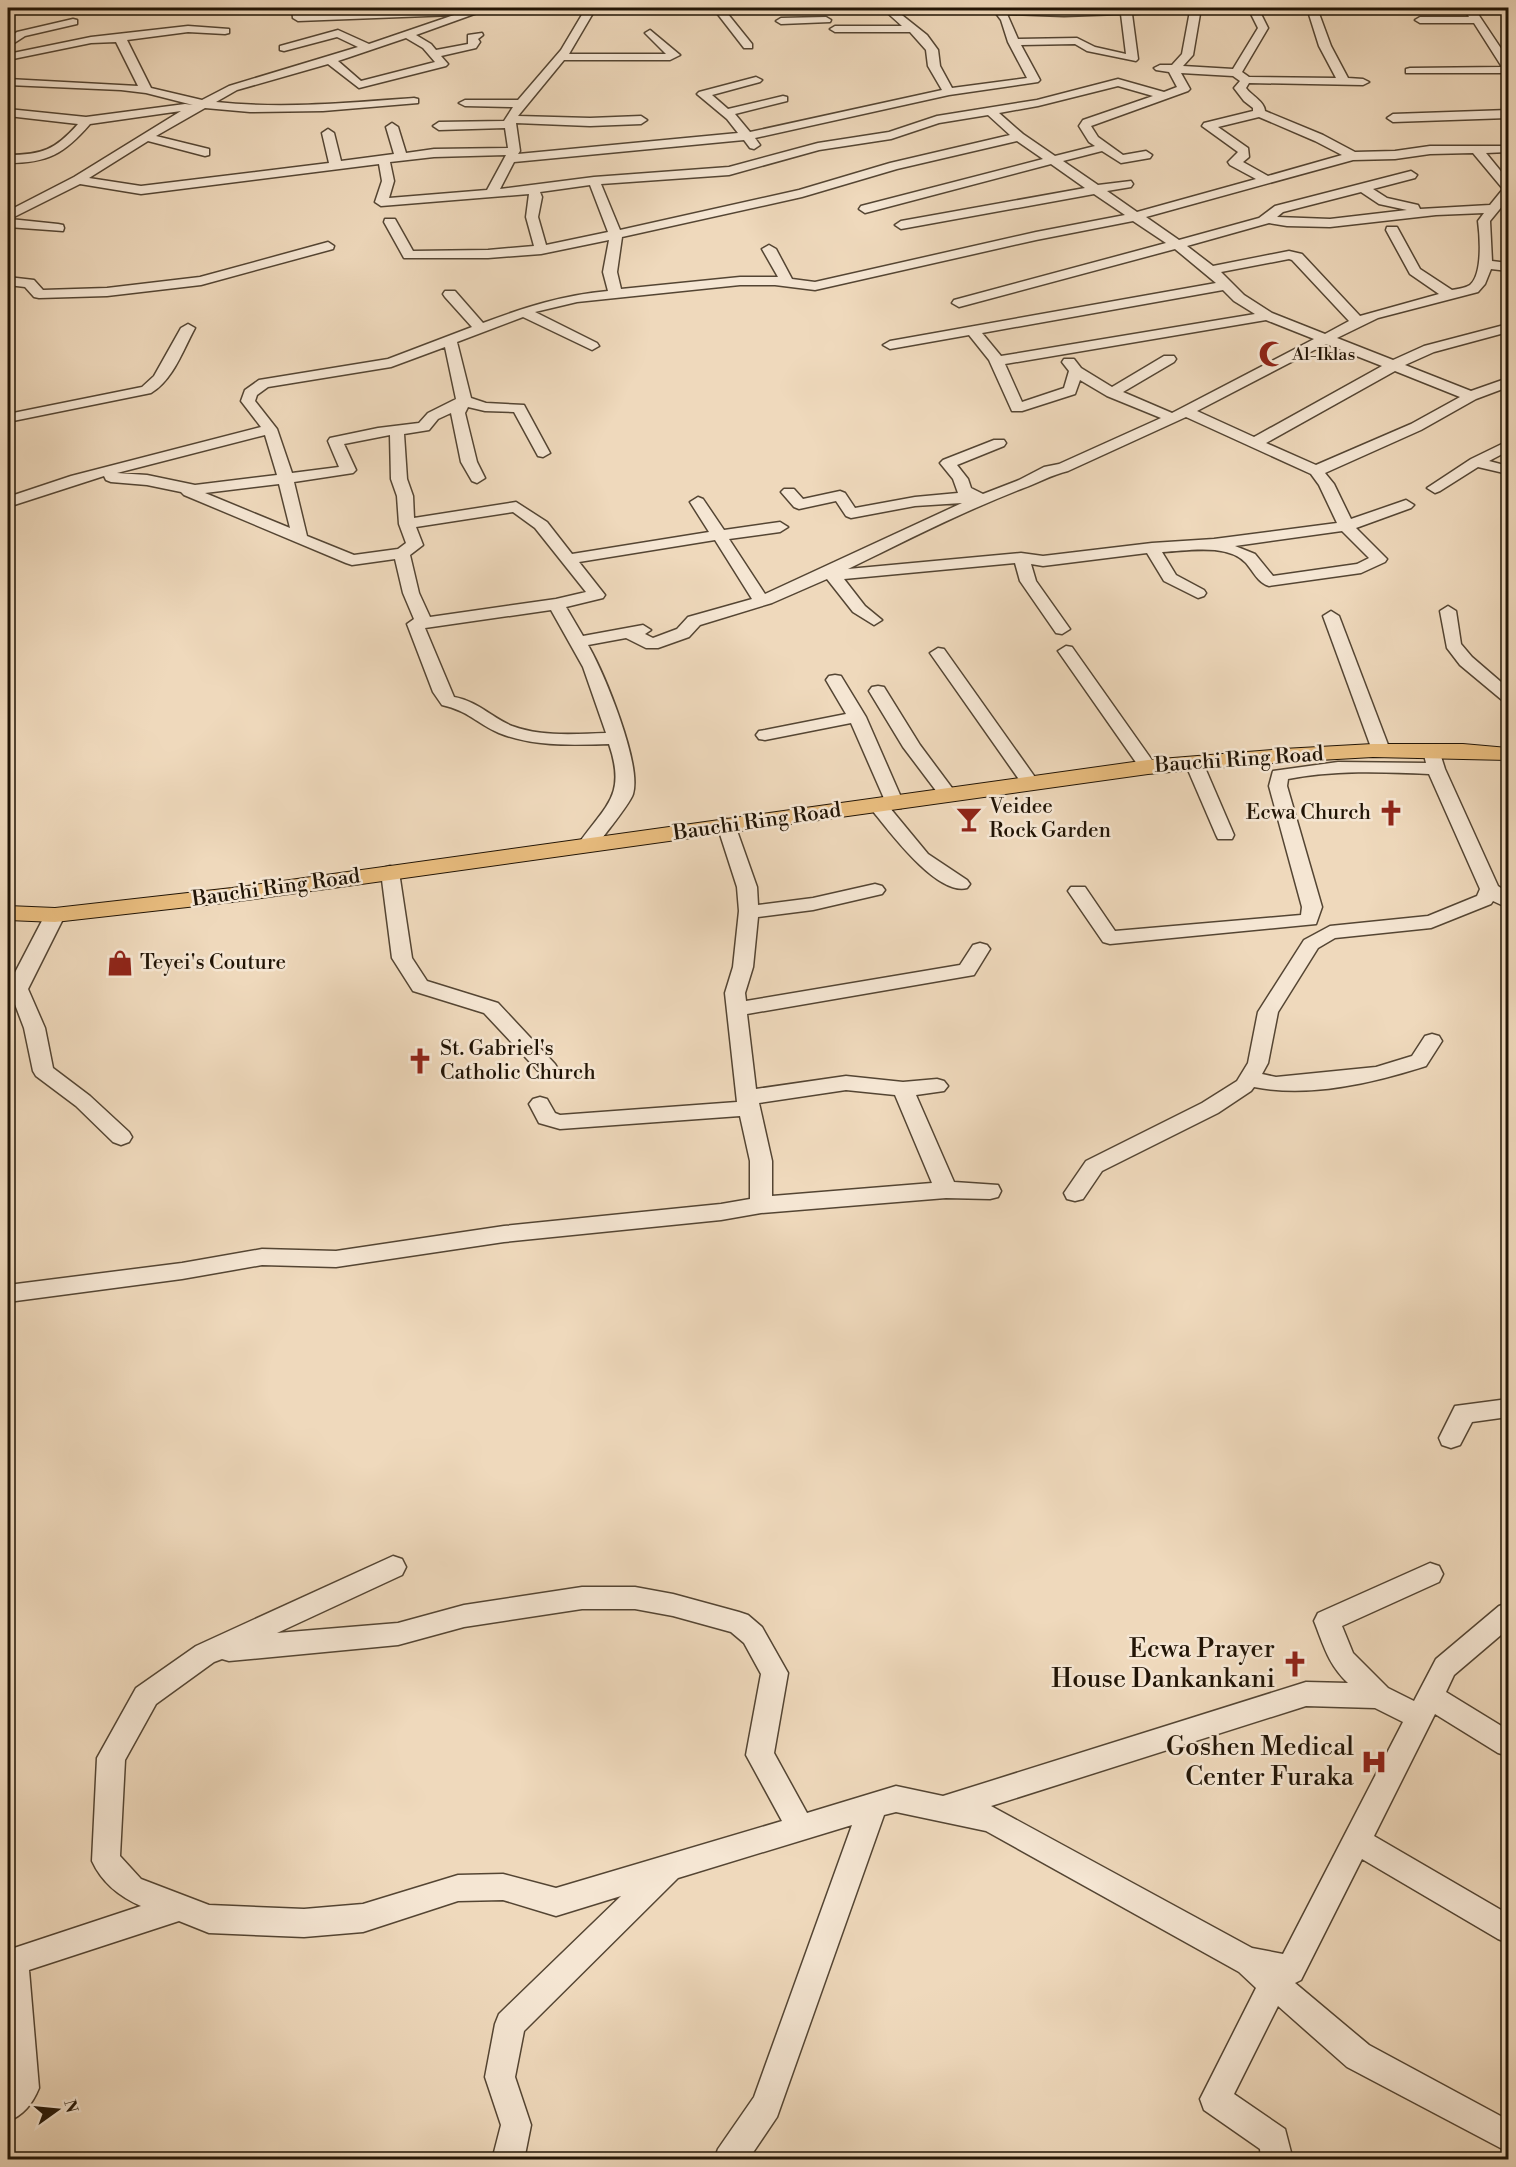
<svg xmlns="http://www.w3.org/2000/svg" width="1516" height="2167" font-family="'Libre Bodoni',serif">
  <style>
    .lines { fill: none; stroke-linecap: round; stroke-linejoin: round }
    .minor-casing { stroke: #544533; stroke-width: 3 }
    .major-casing { stroke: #211405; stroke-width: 2 }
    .minor { fill: #f5e6d3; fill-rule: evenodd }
    .major { fill: #e8bc7e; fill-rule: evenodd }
    .labels { text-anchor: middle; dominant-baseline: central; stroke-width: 5; stroke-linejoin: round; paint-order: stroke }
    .far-poi-label { font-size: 18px; fill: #211405; stroke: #f5e6d3; text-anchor: start }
    .street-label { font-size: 21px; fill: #211405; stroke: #f5e6d3 }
    .poi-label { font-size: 21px; fill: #211405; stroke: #f5e6d3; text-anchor: start }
    .near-poi-label { font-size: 26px; fill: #211405; stroke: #f5e6d3; text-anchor: end }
  </style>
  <rect width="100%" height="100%" fill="#efd9bc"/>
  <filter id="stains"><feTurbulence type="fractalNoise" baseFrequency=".00333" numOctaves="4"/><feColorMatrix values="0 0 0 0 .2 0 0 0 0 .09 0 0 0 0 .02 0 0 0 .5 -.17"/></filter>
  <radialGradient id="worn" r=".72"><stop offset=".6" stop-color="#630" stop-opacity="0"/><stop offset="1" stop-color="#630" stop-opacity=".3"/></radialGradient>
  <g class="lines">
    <g class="minor-casing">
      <g id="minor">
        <path d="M 292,8 L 302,8 L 303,15 L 454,9 L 458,10 L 458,14 L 477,8 L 491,8 L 416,35 L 431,44 L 436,50 L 468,44 L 468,35 L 482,33 L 483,35 L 478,39 L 480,42 L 476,48 L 441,56 L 448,64 L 446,66 L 359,88 L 328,64 L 237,90 L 216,102 C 282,109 348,103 414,98 L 418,99 L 418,103 L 323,111 L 250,112 L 205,108 L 156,136 L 209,149 L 209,155 L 205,156 L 148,141 L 89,178 L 141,186 L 329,163 L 322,133 L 328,129 L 334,133 L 341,161 L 394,154 L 386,127 L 392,123 L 398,127 L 406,153 L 434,149 L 508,148 L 505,128 L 439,130 L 433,126 L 439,122 L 504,121 L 513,107 L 465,106 L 459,103 L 465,100 L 518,100 L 561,50 L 586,8 L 596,8 L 569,54 L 666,54 L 645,33 L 650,30 L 680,55 L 670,60 L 564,60 L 518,116 L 590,118 L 641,116 L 647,120 L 641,124 L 590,126 L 516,123 L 520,151 L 518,154 L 738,133 L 727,119 L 697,94 L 699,92 L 756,77 L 762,80 L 760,82 L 712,95 L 728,109 L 783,96 L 787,97 L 787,101 L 735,114 L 750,132 L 942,90 L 928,66 L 926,50 L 910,32 L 835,32 L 830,29 L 835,26 L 902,26 L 882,8 L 893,8 L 927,35 L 938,50 L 940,66 L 952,88 L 1027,78 L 1008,42 L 1001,20 L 992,8 L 1064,10 L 1201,8 L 1193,55 L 1183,66 L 1233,69 L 1258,28 L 1248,8 L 1258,8 L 1268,28 L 1242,72 L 1249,77 L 1336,78 L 1319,46 L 1307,8 L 1317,8 L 1331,46 L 1348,78 L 1363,79 L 1369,82 L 1363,85 L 1249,83 L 1246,88 C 1251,95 1265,102 1265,111 L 1323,135 L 1355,152 L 1395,151 L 1430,146 L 1508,146 L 1508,152 L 1486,153 L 1508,180 L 1508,199 L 1490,221 L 1492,261 L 1508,263 L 1508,271 L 1491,269 L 1485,284 L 1478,292 L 1378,318 L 1337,338 L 1393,360 L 1424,346 L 1508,324 L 1508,332 L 1434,352 L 1405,365 L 1471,391 L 1508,378 L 1508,387 L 1476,399 L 1421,430 L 1325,473 L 1334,484 L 1351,519 L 1406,500 L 1414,505 L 1411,508 L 1356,528 L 1387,559 L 1385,562 L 1361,573 L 1269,586 C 1258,583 1253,571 1246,563 C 1227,543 1187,551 1162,552 L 1176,575 L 1204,590 L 1206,593 L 1204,596 L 1198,598 L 1164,581 L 1147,553 L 1043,566 L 1031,564 L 1036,581 L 1070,629 L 1062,634 L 1056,633 L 1020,581 L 1015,563 L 844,579 L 865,606 L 882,620 L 874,625 L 853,612 L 827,579 L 772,603 L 700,625 L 689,637 L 658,648 L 646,648 L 626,638 L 588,645 C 604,673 642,764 633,794 C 630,804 601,839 593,850 L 579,850 L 577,846 C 605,805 627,797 609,744 C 573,745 533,747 499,733 C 476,723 469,711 442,705 L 433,692 L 407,624 L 414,619 L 403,593 L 395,559 L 352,565 L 346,563 L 184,495 L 181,492 L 147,485 L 111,482 L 106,480 L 104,476 L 8,507 L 8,497 L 71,476 L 261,427 L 241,401 L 245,390 L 259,380 L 388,359 L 472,327 L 445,297 L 443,294 L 445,291 L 455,291 L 483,323 C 525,307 564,295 608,291 L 603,272 L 609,240 L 541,254 L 488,258 L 404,258 L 384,222 L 385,219 L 395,219 L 413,251 L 488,250 L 534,246 L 526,217 L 529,194 L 381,206 L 375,202 L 382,181 L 379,164 L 141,194 L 80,184 L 10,219 L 58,224 L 63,225 L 64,228 L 63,231 L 8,227 L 8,211 L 74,177 L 181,111 L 90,124 C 64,154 48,163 8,163 L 8,155 C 42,155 55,150 78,124 L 8,116 L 8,109 L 86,117 L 185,104 L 193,105 L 146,93 L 121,90 L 8,85 L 8,79 L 138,86 L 116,42 L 91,43 L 8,60 L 8,54 L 91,37 L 188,26 L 229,29 L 229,33 L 225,34 L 188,32 L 127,40 L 151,88 L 202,100 L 229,86 L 358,47 L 337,37 L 284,51 L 280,50 L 280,46 L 338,30 L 369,44 L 454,15 L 298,21 L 293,18 ZM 1190,11 L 1182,54 L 1172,65 L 1160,65 L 1154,68 L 1156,70 L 1169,72 L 1177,87 L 1164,92 L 1118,79 L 1037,100 L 937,116 L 889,132 L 818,143 L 729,167 L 594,177 L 500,189 L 514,162 L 744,140 L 750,148 L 754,149 L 760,145 L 755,138 L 949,95 L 1038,82 L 1040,80 L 1021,45 L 1075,44 L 1087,51 L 1136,61 L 1138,59 L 1132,14 ZM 1007,14 L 1064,16 L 1121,14 L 1126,54 L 1095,47 L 1077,38 L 1018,39 ZM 406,38 L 423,48 L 435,62 L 361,81 L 338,61 ZM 1181,73 L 1233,76 L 1240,81 L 1234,88 L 1244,101 L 1253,108 L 1253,111 L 1204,123 L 1202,126 L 1238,152 L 1228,162 L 1230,165 L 1256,179 L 1137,212 L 1107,191 L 1131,187 L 1133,184 L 1131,181 L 1098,185 L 1063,161 L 1102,151 L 1121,163 L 1150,158 L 1152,155 L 1146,151 L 1123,155 L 1098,137 L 1091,126 L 1188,91 L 1190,89 ZM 1118,86 L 1153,96 L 1083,120 L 1079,126 L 1089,142 L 1095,146 L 1055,156 L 1023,134 L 999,113 L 1038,106 ZM 988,115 L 1010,135 L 890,163 L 799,190 L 620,230 L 601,184 L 729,175 L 819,150 L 891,139 L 939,123 ZM 1259,117 L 1315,141 L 1342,155 L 1268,176 L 1243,162 L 1249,157 L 1248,148 L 1218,127 ZM 1017,141 L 1043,159 L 861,206 L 859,209 L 865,213 L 1051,164 L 1085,188 L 901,221 L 895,225 L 901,229 L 1094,194 L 1125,215 L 1036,232 L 815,282 L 792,279 L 776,249 L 769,245 L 762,249 L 778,277 L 740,277 L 621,289 L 617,272 L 622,237 L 802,197 L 897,169 ZM 1473,153 L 1503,189 L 1490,205 L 1420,209 L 1418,205 L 1387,198 L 1373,189 L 1415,178 L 1417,175 L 1411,171 L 1275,206 L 1259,218 L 1179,240 L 1146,217 L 1353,160 L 1395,159 L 1430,154 ZM 506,155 L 487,190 L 389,198 L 394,181 L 390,162 L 434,157 ZM 590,185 L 608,232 L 546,245 L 538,217 L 542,197 L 540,192 ZM 1361,192 L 1379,204 L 1407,210 L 1330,219 L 1277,217 L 1283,212 ZM 1484,213 L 1478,221 C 1480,236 1483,274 1470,285 C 1465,288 1458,289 1452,290 L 1420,269 L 1397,227 L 1387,227 L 1386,230 L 1410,274 L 1439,294 L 1360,316 L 1302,254 L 1289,251 L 1213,266 L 1187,246 L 1269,223 L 1287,226 L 1330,227 L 1436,215 ZM 1133,221 L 1166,243 L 954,300 L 952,303 L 959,307 L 1175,249 L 1216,283 L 890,341 L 883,345 L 890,349 L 969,335 L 989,360 L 1012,411 L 1022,411 L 1075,394 L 1080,380 L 1107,396 L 1161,418 L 1059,464 L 1044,467 L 1019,480 L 983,494 L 971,488 L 968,479 L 957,465 L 1004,446 L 1006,443 L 1004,440 L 994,440 L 943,460 L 940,463 L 953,479 L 958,493 L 915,497 L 855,508 L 845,493 L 840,491 L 803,499 L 794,489 L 784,489 L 781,492 L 794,507 L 799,509 L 836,501 L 846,516 L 851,518 L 915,506 L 962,503 L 765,594 L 729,539 L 780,532 L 788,527 L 780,522 L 724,530 L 703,499 L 698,497 L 690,502 L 709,532 L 572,554 L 547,522 L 516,502 L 414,518 L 413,496 L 407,479 L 404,434 L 429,430 L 438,419 L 451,413 L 461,462 L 472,481 L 477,483 L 485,478 L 477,462 L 465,413 L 468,407 L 485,411 L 514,412 L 538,456 L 543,457 L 550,453 L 524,405 L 486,403 L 471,398 L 457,342 L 523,317 L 592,350 L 599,346 L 597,343 L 535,312 L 577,302 L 740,285 L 775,285 L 815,290 L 1036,240 ZM 1289,259 L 1292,260 L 1349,321 L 1325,334 L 1272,313 L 1244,295 L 1221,272 ZM 1223,290 L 1234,301 L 1255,314 L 1001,356 L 982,333 ZM 1266,320 L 1314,339 L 1172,413 L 1123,392 L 1174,362 L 1176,359 L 1174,356 L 1164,356 L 1112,387 L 1081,368 L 1074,359 L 1064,359 L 1062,362 L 1069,371 L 1064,388 L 1022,402 L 1005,364 ZM 1326,344 L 1382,366 L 1254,437 L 1197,411 ZM 445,347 L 456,399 L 428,413 L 419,423 L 378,428 L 330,438 L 328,441 L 339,467 L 292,473 L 277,429 L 255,401 L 257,395 L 268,387 L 391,367 ZM 1395,371 L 1460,397 L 1411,424 L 1316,465 L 1266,443 ZM 1186,417 L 1311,474 L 1319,485 L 1337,523 L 1214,539 L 1152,543 L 1043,556 L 1021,553 L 848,569 C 905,541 962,512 1021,489 C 1038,483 1051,475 1068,471 ZM 265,435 L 277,475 L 195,485 L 147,475 L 117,473 ZM 390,435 L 391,479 L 397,496 L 399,524 L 406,543 L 398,549 L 354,555 L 307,536 L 294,482 L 353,473 L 356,470 L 344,444 ZM 279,484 L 290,528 L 205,493 ZM 513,512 L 535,528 L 586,592 L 556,599 L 430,617 L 419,593 L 410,555 L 423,545 L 416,527 ZM 1342,531 L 1369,558 L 1357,564 L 1273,576 L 1255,554 L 1235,546 ZM 715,540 L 752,599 L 688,617 L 677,629 L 653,638 L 645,634 L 651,630 L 643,625 L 583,636 L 566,607 L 603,598 L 605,595 L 579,562 ZM 551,610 L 583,667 L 606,733 C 576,734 541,737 512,726 C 491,717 477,701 454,697 L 425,628 Z"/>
        <polygon points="713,8 723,8 752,44 752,48 744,48"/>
        <polygon points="1464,8 1474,8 1508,59 1508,73 1406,73 1406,69 1410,68 1502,67 1474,23 1420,23 1415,20 1420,17 1469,17"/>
        <polygon points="826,17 831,20 830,22 781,24 776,21 781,18"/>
        <polygon points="73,19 77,20 77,24 25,36 8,47 8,39 17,32"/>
        <polygon points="1508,110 1508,118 1393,122 1387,118 1393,114"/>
        <polygon points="328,242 334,246 333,249 201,285 107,296 39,298 34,297 25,287 8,285 8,277 34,280 43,290 107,288 200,277"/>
        <path d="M 188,324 L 195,328 C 183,350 173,380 151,393 L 8,422 L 8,414 L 142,387 L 154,376 L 181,328 Z"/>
        <polygon points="1508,441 1508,451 1489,461 1508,466 1508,474 1478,467 1440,491 1435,493 1427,488 1471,459"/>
        <polygon points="1448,606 1456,611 1461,644 1472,657 1508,688 1508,701 1502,700 1460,665 1447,648 1440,611"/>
        <polygon points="1331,611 1339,616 1390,750 1387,754 1375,754 1372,750 1323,616"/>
        <polygon points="1066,646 1072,647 1154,763 1157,767 1154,771 1142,771 1058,651"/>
        <polygon points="938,648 944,649 1037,780 1040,784 1037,788 1025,788 930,653"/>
        <path d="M 835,675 L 841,676 L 866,717 L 904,804 L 901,808 L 890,808 L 928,854 L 967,880 L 970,884 L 967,888 C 937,896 889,831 872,810 L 869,806 L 872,802 L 878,800 L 886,803 L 851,723 L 765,740 L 759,739 L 756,735 L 759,731 L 765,730 L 846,714 L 826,680 L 829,676 Z"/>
        <polygon points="878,686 884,687 920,745 958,796 955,800 943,800 903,747 869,691 872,687"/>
        <path d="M 1432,746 L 1438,747 L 1445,769 L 1498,886 L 1508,893 L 1508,908 L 1493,901 L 1491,904 L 1431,928 L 1335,938 L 1318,948 L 1278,1012 L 1268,1063 L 1262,1074 L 1276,1077 L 1376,1067 L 1412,1056 L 1425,1036 L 1432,1034 L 1439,1036 L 1442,1041 L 1426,1066 C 1373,1083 1310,1098 1254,1087 L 1251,1091 L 1218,1113 L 1102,1171 L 1083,1199 L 1075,1201 L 1067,1199 L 1064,1193 L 1086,1161 L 1202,1103 L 1237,1081 L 1248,1063 L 1258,1012 L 1304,940 L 1330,926 L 1428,916 L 1477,896 L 1480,889 L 1429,774 C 1382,772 1334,770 1288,779 L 1287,786 L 1322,907 L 1316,924 L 1110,944 L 1103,942 L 1068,891 L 1071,887 L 1085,887 L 1115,931 L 1301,915 L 1302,907 L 1269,786 L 1273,771 L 1338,762 L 1426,763 L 1423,751 L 1426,747 Z"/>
        <polygon points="1194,758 1200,759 1203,763 1234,835 1232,839 1218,839 1216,835 1185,763 1188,759"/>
        <path d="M 726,819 L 733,821 L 735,825 L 757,887 L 758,905 L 813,898 L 875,884 L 882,886 L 885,890 L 882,894 L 813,910 L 758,917 L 753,967 L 745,993 L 746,1001 L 960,965 L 973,945 L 980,943 L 987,945 L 990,949 L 974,975 L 747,1014 L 756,1089 L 846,1076 L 903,1082 L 937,1079 L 944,1081 L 948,1086 L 944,1091 L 916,1095 L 954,1182 L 998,1185 L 1001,1191 L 998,1197 L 990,1199 L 946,1198 L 761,1213 L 721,1220 L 504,1242 L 336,1267 L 262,1265 L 182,1279 L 8,1302 L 8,1285 L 182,1263 L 262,1249 L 336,1251 L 504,1226 L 721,1204 L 750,1199 L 750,1161 L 740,1116 L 560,1129 L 539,1123 L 529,1104 L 533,1099 L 540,1097 L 547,1099 L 555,1113 L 560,1115 L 737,1102 L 725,993 L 733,967 L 739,911 L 737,887 L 717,825 L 719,821 ZM 846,1090 L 895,1095 L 932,1183 L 772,1196 L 772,1161 L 759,1103 Z"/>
        <polygon points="390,866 397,868 399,872 412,958 427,981 498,1003 555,1064 558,1069 555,1074 548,1076 541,1074 484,1013 413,991 392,958 381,872 383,868"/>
        <polygon points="55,909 62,911 65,915 28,989 45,1028 53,1068 90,1096 129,1132 132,1137 129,1142 121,1145 113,1142 76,1106 36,1076 33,1071 24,1028 13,999 8,1000 8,986 45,915 48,911"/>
        <polygon points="1508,1399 1508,1417 1472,1422 1460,1445 1451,1448 1442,1445 1439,1438 1455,1406"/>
        <path d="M 393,1556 L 402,1559 L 406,1567 L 402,1575 L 277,1633 L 398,1623 L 464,1605 L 582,1587 L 635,1587 L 673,1594 L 739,1612 L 748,1615 L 762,1627 L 788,1673 L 774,1753 L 807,1813 L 896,1786 L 943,1796 L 1306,1682 L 1348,1683 C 1328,1664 1324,1646 1314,1621 L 1318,1613 L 1430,1563 L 1439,1566 L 1443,1574 L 1439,1582 L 1342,1626 L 1353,1653 L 1388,1688 L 1414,1701 L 1436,1659 L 1499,1606 L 1508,1603 L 1508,1629 L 1454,1675 L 1446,1692 L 1508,1730 L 1508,1756 L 1498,1753 L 1435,1714 L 1374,1836 L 1508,1914 L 1508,1943 L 1498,1939 L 1362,1859 L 1301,1980 L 1295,1983 L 1369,2045 L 1508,2120 L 1508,2152 L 1347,2067 L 1278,2006 L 1234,2094 L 1285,2129 L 1293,2160 L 1261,2160 L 1260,2149 L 1204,2110 L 1200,2099 L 1256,1988 L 1239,1972 L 986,1831 L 896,1812 L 884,1815 L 777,2117 L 748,2160 L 714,2160 L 718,2149 L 754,2097 L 852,1825 L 678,1878 L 524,2031 L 515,2077 L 531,2125 L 524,2160 L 492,2160 L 501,2125 L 485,2077 L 495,2024 L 499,2014 L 621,1896 L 556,1916 L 503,1900 L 458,1901 L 363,1932 L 304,1937 L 209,1933 L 179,1921 L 29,1970 L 39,2088 C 33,2103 23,2116 8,2121 L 8,1950 L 141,1906 C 120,1897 102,1883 92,1861 L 97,1758 L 136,1688 L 196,1646 ZM 582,1609 L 635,1609 L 673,1616 L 731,1632 L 744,1643 L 761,1674 L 746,1755 L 782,1821 L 556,1888 L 503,1874 L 458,1875 L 363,1904 L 304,1909 L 209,1905 L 141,1879 L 120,1856 L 125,1760 L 156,1704 L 214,1662 L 222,1659 L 229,1661 L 398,1645 L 464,1627 ZM 1306,1706 L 1375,1708 L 1403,1722 L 1283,1954 L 1252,1948 L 991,1806 Z"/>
      </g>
    </g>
    <g class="major-casing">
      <polygon id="major" points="1373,744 1463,744 1508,748 1508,760 1373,757 1283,762 1148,774 232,902 55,922 8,920 8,906 55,908 232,888 1148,760 1283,749"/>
    </g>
    <use href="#minor" class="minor"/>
    <use href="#major" class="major"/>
  </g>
  <defs>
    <g id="mosque-bare" transform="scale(2.07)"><path d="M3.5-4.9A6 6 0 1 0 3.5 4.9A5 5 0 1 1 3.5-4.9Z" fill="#8f2418" stroke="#f5e6d3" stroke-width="2.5" paint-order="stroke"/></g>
    <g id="church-bare" transform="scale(2.07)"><path d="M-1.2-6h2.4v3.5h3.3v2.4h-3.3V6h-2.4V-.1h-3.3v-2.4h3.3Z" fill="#8f2418" stroke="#f5e6d3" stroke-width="2.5" paint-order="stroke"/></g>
    <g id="bar-bare" transform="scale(2.07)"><path d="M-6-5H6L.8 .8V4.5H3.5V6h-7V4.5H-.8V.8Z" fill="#8f2418" stroke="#f5e6d3" stroke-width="2.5" paint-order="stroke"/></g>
    <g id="shop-bare" transform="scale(2.07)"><path d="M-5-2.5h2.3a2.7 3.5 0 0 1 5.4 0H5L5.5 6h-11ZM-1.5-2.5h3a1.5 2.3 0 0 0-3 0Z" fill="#8f2418" stroke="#f5e6d3" stroke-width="2.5" paint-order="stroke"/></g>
    <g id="hospital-bare" transform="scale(2.07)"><path d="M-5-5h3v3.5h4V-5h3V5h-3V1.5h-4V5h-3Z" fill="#8f2418" stroke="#f5e6d3" stroke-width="2.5" paint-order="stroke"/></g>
  </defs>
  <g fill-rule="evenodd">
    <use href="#mosque-bare" x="1272" y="354"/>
    <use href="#church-bare" x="1391" y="813"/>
    <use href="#bar-bare" x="969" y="819"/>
    <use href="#shop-bare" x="120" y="963"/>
    <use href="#church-bare" x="420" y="1061"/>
    <use href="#church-bare" x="1295" y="1664"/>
    <use href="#hospital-bare" x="1374" y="1762"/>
  </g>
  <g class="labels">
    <g class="far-poi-label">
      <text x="1292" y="354">Al-Iklas</text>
    </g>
    <g class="street-label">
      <text transform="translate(1239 760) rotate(-4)">Bauchi Ring Road</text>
      <text transform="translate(757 822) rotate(-8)">Bauchi Ring Road</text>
      <text transform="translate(276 888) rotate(-8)">Bauchi Ring Road</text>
    </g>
    <g class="poi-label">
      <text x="989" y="807">Veidee<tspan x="989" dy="24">Rock Garden</tspan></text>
      <text x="1371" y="813" text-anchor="end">Ecwa Church</text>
      <text x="140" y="963">Teyei's Couture</text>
      <text x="440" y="1049">St. Gabriel's<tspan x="440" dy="24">Catholic Church</tspan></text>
    </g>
    <g class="near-poi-label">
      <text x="1275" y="1649">Ecwa Prayer<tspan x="1275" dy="30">House Dankankani</tspan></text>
      <text x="1354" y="1747">Goshen Medical<tspan x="1354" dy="30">Center Furaka</tspan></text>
    </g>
  </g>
  <rect width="1516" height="2167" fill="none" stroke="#efd9bc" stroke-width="30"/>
  <rect x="9" y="9" width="1498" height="2149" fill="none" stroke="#211405" stroke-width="3"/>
  <rect x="15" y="15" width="1486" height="2137" fill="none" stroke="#211405" stroke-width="1.5"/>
  <g transform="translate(57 2110) rotate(75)" stroke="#f5e6d3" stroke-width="4.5" paint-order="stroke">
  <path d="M0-4.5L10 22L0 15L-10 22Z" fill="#211405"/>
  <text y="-9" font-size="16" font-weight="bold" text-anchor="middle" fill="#211405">N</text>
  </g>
  <rect width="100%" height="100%" filter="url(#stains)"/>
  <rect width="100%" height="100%" fill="url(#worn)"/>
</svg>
